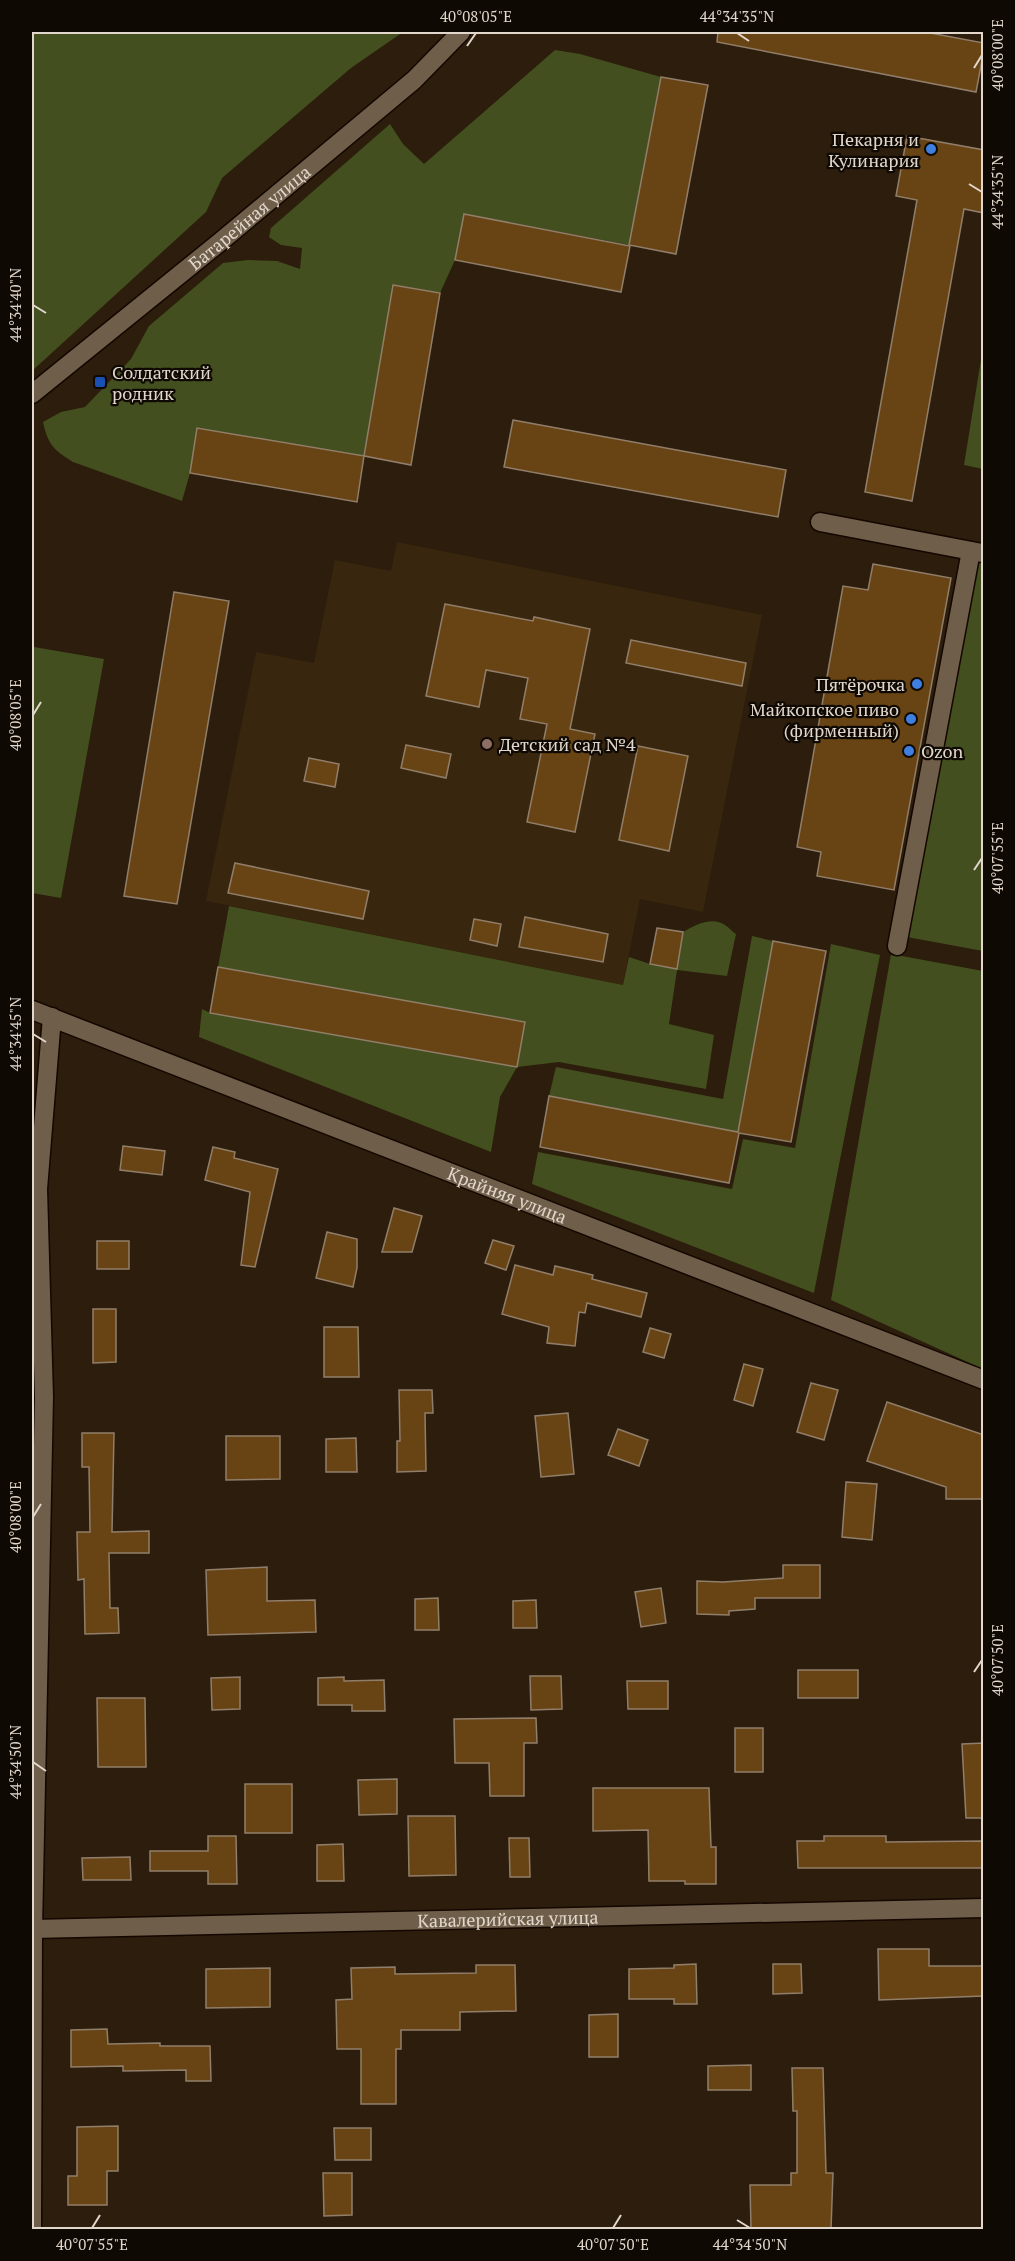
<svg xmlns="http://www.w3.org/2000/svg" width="1015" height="2261" font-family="'PT Serif',serif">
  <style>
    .built { fill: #39260e }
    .green { fill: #434f1e }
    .building { fill: #684414; stroke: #917e6a; stroke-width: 1.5 }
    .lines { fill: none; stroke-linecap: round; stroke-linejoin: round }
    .street-casing { stroke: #140700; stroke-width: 21 }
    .secondary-casing { stroke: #140700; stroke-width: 21 }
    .street { stroke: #6f5e4a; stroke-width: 18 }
    .secondary { stroke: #6f5e4a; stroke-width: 18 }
    .ticks { fill: none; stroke: #e1d7cc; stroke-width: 2 }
    .shop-dot { fill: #3f7fe0; stroke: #0f0903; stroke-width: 2 }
    .transit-dot { fill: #1a4fb4; stroke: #0f0903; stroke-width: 2 }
    .education-dot { fill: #8d6e63; stroke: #0f0903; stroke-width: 2 }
    .labels { text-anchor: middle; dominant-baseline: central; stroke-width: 4.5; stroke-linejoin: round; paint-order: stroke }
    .poi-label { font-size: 18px; fill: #e1d7cc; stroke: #0f0903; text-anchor: end }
    .street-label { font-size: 18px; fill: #e1d7cc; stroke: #0f0903 }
    .neatline { fill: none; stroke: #e1d7cc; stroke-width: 2 }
    .ticks-label { font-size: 15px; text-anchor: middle; fill: #e1d7cc }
  </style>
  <rect width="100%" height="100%" fill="#2c1d0c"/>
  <polygon class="built" points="397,542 762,615 703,912 640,899 623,985 206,901 256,652 314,663 335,560 391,571"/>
  <g class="green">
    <polygon points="32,32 403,32 351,68 222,178 206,212 32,371"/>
    <path d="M 555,50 L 580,54 L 661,77 L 629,245 L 464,214 L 455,260 L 440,293 L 393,285 L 364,456 L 197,428 L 190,473 L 182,501 L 73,462 C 54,450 48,445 43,422 L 61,412 L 85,407 L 131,359 L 149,326 L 223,263 L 248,260 L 277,261 L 300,269 L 302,248 L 281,245 L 269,237 L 271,228 L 390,124 L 403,144 L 424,164 Z"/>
    <polygon points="983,347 984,469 983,469 964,465"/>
    <polygon points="979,559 984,560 983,951 907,937"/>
    <polygon points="34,647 104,659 61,898 32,893 32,659"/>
    <path d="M 229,906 L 623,985 L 629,957 L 650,964 L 677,969 L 683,932 C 695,925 712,916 725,925 C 730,928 731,931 736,934 L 727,976 L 677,970 L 669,1024 L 714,1035 L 706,1089 L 559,1062 L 517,1067 L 500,1097 L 491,1152 L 199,1037 L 202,1009 L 210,1013 L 517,1067 L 525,1022 L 218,967 Z"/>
    <polygon points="752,936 773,941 738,1132 549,1096 556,1067 723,1099"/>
    <polygon points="831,944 880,955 814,1293 532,1184 538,1152 732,1189 743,1139 795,1148"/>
    <polygon points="891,954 983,971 983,1369 831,1300"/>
  </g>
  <g class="building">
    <polygon points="718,32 925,32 984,43 984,50 976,92 717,42"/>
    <polygon points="661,77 708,85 676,254 629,245"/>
    <polygon points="907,136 984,150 984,213 964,209 912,501 865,492 917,200 896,196"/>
    <polygon points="464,214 630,246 621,292 455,260"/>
    <polygon points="393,285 440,293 411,465 364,456 357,502 190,473 197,428 364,456"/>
    <polygon points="513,420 786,470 778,517 504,467"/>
    <polygon points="873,564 951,578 894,890 817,876 821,852 797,847 843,586 868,590"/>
    <polygon points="174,592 229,601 177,904 124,896"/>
    <polygon points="445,604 533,621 534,617 590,629 570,729 595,734 575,832 527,822 547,724 520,719 528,678 486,670 479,707 426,696"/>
    <polygon points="631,640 746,663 742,686 626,663"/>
    <polygon points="406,745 451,754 446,778 401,768"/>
    <polygon points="638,746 688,756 669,851 619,840"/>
    <polygon points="309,758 339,764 335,787 304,781"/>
    <polygon points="235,863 369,891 363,919 228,893"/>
    <polygon points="525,917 608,934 603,962 519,947"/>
    <polygon points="474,919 501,924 497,946 470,940"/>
    <polygon points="657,928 683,932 677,969 650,964"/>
    <polygon points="773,941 826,951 791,1142 739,1133 729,1183 540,1147 549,1096 738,1132"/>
    <polygon points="218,967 525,1022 517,1067 210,1013"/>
    <polygon points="123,1146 165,1151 162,1175 120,1170"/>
    <polygon points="213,1147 235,1152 234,1158 278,1169 255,1267 241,1265 250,1192 205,1180"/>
    <polygon points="394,1208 422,1216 412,1252 382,1252"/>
    <polygon points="327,1232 357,1239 357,1268 353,1287 316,1278"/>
    <polygon points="493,1240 514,1246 506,1270 485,1263"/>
    <rect x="97" y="1241" width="32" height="28"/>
    <polygon points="515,1265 553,1275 555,1266 593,1275 592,1279 647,1293 641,1317 587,1303 585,1313 579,1312 575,1346 547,1343 549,1327 502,1314"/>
    <polygon points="93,1309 116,1309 116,1362 93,1363"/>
    <polygon points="324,1327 358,1327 359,1377 324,1377"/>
    <polygon points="650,1328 671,1334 664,1358 643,1352"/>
    <polygon points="744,1364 763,1369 753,1406 734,1400"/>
    <polygon points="811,1383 838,1390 824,1440 797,1432"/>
    <polygon points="399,1390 432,1390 433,1413 425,1413 426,1471 397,1472 397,1441 400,1441"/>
    <polygon points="887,1402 984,1435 984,1499 946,1499 946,1487 867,1461"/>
    <polygon points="568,1413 574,1474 541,1477 535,1416"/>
    <polygon points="618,1429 648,1440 639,1466 608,1455"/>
    <polygon points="82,1433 114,1433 112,1532 149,1531 149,1553 109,1553 110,1608 118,1608 119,1633 85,1634 84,1579 78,1580 77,1532 90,1532 89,1467 82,1467"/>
    <polygon points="226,1436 280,1436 280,1479 226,1480"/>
    <polygon points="356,1438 357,1472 326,1472 326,1439"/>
    <polygon points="846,1482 877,1484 872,1540 842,1537"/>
    <polygon points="783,1565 820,1565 820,1598 755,1598 755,1609 729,1611 729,1615 697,1614 697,1581 723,1582 783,1578"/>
    <polygon points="267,1567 267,1601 315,1600 316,1632 208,1635 206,1570"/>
    <polygon points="661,1588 666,1623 641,1627 635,1592"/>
    <polygon points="438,1598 439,1630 415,1630 415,1599"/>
    <polygon points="536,1600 537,1628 513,1628 513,1601"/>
    <rect x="798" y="1670" width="60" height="28"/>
    <polygon points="530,1676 561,1676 562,1709 531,1710"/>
    <polygon points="240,1677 240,1709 212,1710 211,1678"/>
    <polygon points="344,1677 344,1681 384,1680 385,1711 352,1711 352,1705 318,1705 318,1678"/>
    <polygon points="627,1681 668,1681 668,1709 628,1709"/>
    <polygon points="97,1698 145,1698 146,1767 98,1767"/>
    <polygon points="536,1718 537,1743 524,1743 524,1796 490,1796 489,1763 455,1763 454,1719"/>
    <rect x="735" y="1728" width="28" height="44"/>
    <polygon points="984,1743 984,1818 966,1818 962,1744"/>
    <polygon points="397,1779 397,1814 359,1815 358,1780"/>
    <rect x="245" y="1784" width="47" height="49"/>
    <polygon points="593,1788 709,1788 711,1847 716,1847 716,1884 685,1884 685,1881 649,1881 648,1830 593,1831"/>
    <polygon points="408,1816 455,1816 456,1875 409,1876"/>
    <polygon points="208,1836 236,1836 237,1884 208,1884 208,1871 150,1871 150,1851 208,1851"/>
    <polygon points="824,1836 886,1836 886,1842 984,1841 984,1868 798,1868 797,1841 824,1841"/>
    <polygon points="509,1838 529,1838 530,1877 510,1877"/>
    <polygon points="343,1844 344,1881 317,1881 317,1845"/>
    <polygon points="130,1857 131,1880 83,1880 82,1858"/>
    <polygon points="878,1949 929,1949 929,1966 984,1966 984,1996 879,2000"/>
    <polygon points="696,1964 697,2004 674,2004 674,1999 629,1999 629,1969 674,1968 674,1965"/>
    <polygon points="773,1964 801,1964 802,1993 773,1994"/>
    <polygon points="476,1965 515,1965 516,2011 460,2012 460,2030 401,2030 401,2049 396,2049 396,2104 361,2104 361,2049 337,2049 336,2000 352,1999 351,1968 395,1967 395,1974 476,1973"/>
    <polygon points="270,1968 270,2007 206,2008 206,1969"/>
    <polygon points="618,2014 618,2057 589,2057 589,2015"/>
    <polygon points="107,2029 108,2044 160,2043 160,2046 210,2046 211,2081 186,2081 186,2070 123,2071 123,2066 71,2067 71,2030"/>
    <polygon points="751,2065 751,2090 708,2090 708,2066"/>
    <polygon points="792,2068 823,2068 826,2173 833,2173 831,2229 751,2229 750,2185 791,2185 791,2173 797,2173 797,2111 793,2111"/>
    <polygon points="118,2126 118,2171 107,2171 107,2205 68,2205 68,2176 77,2176 77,2127"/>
    <polygon points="334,2128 371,2128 371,2160 335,2160"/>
    <polygon points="323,2173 352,2173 352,2215 324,2216"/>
  </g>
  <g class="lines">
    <g class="street-casing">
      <g id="street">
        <polyline points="820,522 982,553"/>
        <polyline points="897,946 971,551"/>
        <path id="s1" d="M 32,1010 L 984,1380"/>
        <polyline points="32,2230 33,1929 44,1397 38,1189 52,1017"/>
      </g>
    </g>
    <g class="secondary-casing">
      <g id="secondary">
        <path id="s2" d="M 32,394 L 220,242 L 414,80 L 461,32"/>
        <path id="s3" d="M 32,1929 L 984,1908"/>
      </g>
    </g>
    <use href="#street" class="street"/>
    <use href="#secondary" class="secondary"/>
  </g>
  <path class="ticks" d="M 737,33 L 749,41M 467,46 L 476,33M 974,68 L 982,55M 969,184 L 982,192M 33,305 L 46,313M 33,715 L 41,702M 974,870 L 982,858M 33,1034 L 46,1042M 33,1517 L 41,1504M 974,1672 L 982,1660M 33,1762 L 46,1771M 737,2220 L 750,2228M 92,2228 L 100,2215M 613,2228 L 621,2215"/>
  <g class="shop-dot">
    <circle cx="931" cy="149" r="6"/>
    <circle cx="917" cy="684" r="6"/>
    <circle cx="911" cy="719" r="6"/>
    <circle cx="909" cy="751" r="6"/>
  </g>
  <rect class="transit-dot" x="94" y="376" width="12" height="12" rx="3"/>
  <circle class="education-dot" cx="487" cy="744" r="6"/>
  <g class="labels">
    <g class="poi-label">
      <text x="919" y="139">Пекарня и<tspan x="919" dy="21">Кулинария</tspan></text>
      <text x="112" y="372" text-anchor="start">Солдатский<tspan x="112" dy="21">родник</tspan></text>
      <text x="905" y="684">Пятёрочка</text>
      <text x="899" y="709">Майкопское пиво<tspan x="899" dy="21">(фирменный)</tspan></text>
      <text x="499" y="744" text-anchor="start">Детский сад №4</text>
      <text x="921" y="751" text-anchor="start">Ozon</text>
    </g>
    <g class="street-label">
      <text stroke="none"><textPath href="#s2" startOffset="280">Батарейная улица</textPath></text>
      <text stroke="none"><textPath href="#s1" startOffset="510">Крайняя улица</textPath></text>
      <text stroke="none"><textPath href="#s3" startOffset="476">Кавалерийская улица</textPath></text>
    </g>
  </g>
  <rect width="1015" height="2261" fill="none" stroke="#0f0903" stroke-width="66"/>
  <rect x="33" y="33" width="949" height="2195" class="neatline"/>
  <g class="ticks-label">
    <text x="476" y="22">40°08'05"E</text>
    <text x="737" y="22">44°34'35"N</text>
    <text transform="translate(998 55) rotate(-90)" y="5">40°08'00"E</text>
    <text transform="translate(998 192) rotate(-90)" y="5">44°34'35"N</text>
    <text transform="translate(16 305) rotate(-90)" y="5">44°34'40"N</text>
    <text transform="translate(16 715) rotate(-90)" y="5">40°08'05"E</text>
    <text transform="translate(998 858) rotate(-90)" y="5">40°07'55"E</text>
    <text transform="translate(16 1034) rotate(-90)" y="5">44°34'45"N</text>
    <text transform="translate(16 1517) rotate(-90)" y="5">40°08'00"E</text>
    <text transform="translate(998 1660) rotate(-90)" y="5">40°07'50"E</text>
    <text transform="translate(16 1762) rotate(-90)" y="5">44°34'50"N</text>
    <text x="92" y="2250">40°07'55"E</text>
    <text x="613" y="2250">40°07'50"E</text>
    <text x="750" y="2250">44°34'50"N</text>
  </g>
</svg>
